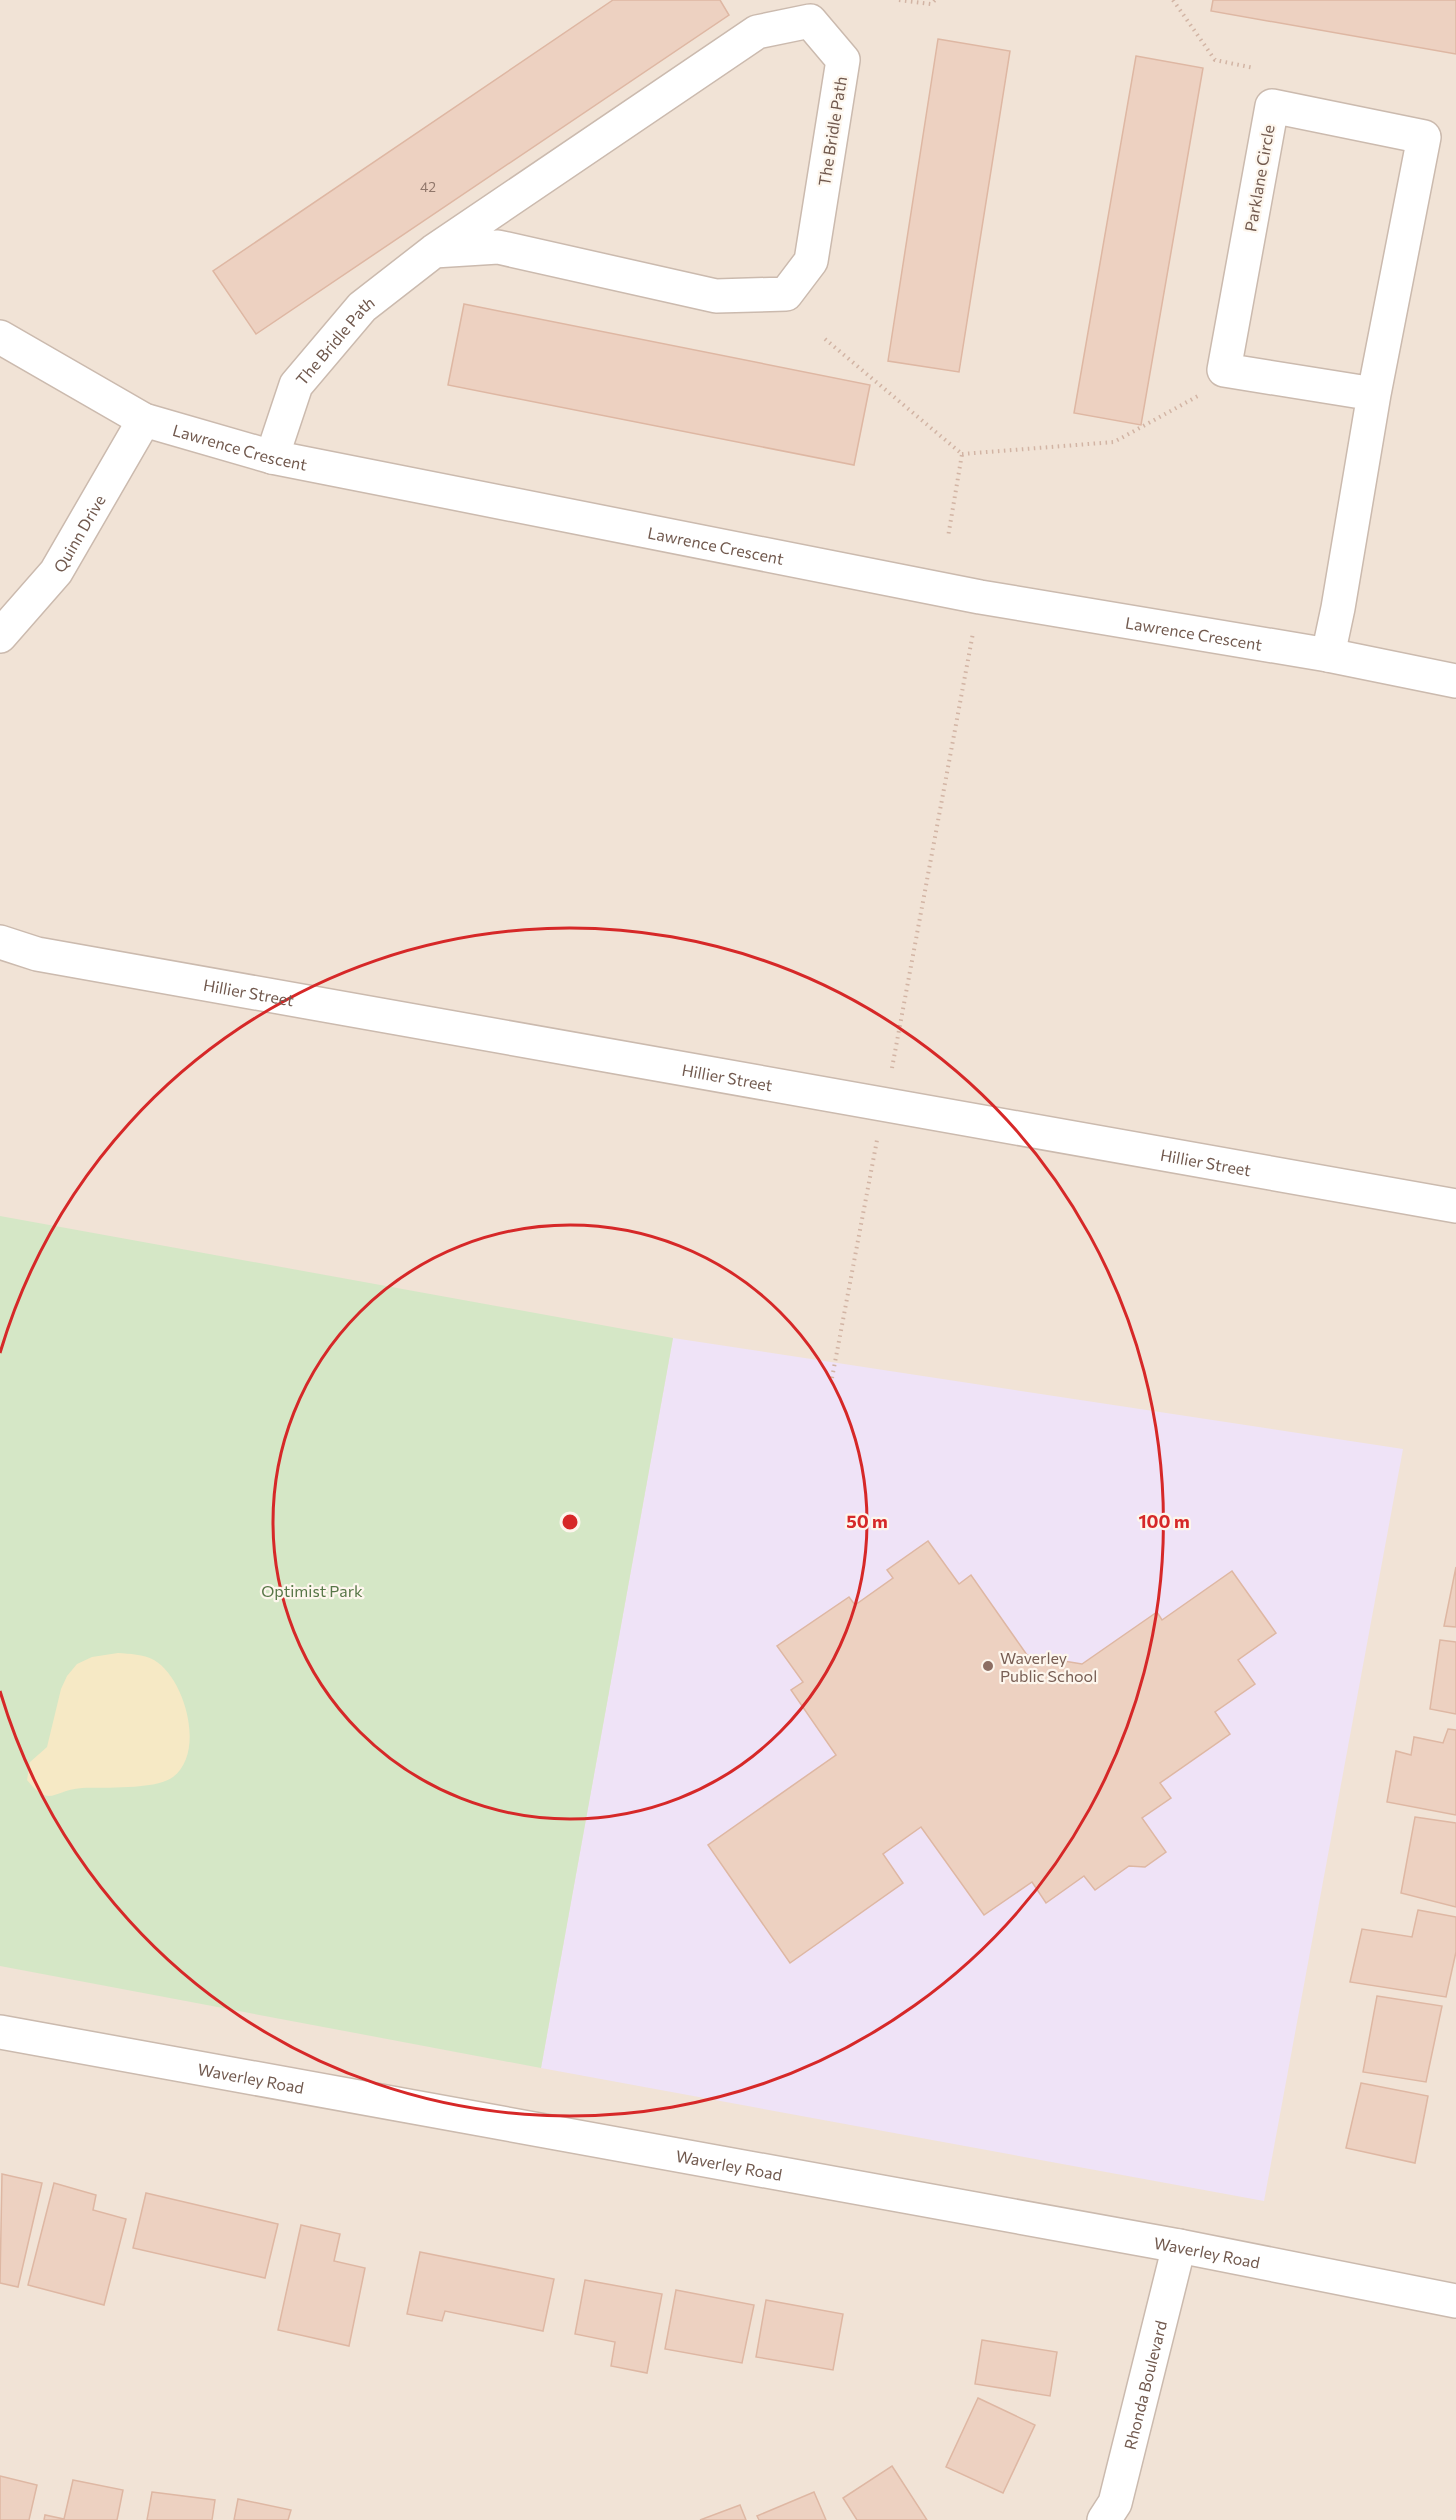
<svg xmlns="http://www.w3.org/2000/svg" width="1456" height="2520" font-family="Commissioner,sans-serif">
  <style>
    .residential { fill: #f1e3d6 }
    .education { fill: #efe3f7 }
    .green { fill: #d5e7c6 }
    .sand { fill: #f6e9c5 }
    .building { fill: #edd1c1; stroke: #deb7a3; stroke-width: 1.5 }
    .lines { fill: none; stroke-linecap: round; stroke-linejoin: round }
    .street-casing { stroke: #cbbaae; stroke-width: 36 }
    .path { stroke: #d2b4a4; stroke-width: 4; stroke-dasharray: 1.5 4.5; stroke-linecap: butt }
    .street { stroke: #fff; stroke-width: 33 }
    .ring { fill: none; stroke: #d62828; stroke-width: 3 }
    .education-dot { fill: #8d6e63; stroke: #fdf6ed; stroke-width: 2 }
    .labels { text-anchor: middle; dominant-baseline: central; stroke-width: 4.5; stroke-linejoin: round; paint-order: stroke }
    .number-label { font-size: 14px; fill: #90776b }
    .street-label { font-size: 16px; fill: #71594e; stroke: #fdf6ed }
    .park-label { font-size: 16px; fill: #577647; stroke: #fdf6ed }
    .education-label { font-size: 16px; fill: #785e54; stroke: #fdf6ed; text-anchor: start }
    .centre { fill: #d62828; stroke: #fdf6ed; stroke-width: 3 }
    .ring-label { font-size: 18px; text-anchor: middle; font-weight: bold; fill: #d62828; stroke: #fdf6ed; stroke-width: 4.5; stroke-linejoin: round; paint-order: stroke }
  </style>
  <rect width="100%" height="100%" fill="#faf2e7"/>
  <rect class="residential" x="0" y="0" width="1456" height="2520"/>
  <polygon class="education" points="673,1338 1403,1449 1264,2201 541,2068"/>
  <polygon class="green" points="0,1216 673,1338 541,2068 0,1966"/>
  <path class="sand" d="M 118,1653 C 130,1654 143,1654 154,1660 C 185,1678 206,1752 173,1777 C 156,1790 105,1787 82,1788 C 52,1790 51,1809 27,1780 L 30,1762 L 47,1747 L 61,1689 L 67,1676 L 77,1664 L 92,1657 Z"/>
  <g class="building">
    <polygon points="613,0 720,0 729,15 256,334 213,271"/>
    <polygon points="1213,0 1456,0 1456,54 1211,11"/>
    <polygon points="938,39 1010,51 959,372 888,361"/>
    <polygon points="1136,56 1203,68 1141,425 1074,413"/>
    <polygon points="464,304 870,385 854,465 448,385"/>
    <polygon points="928,1541 959,1584 971,1575 1027,1655 1082,1664 1157,1612 1162,1620 1232,1571 1276,1633 1238,1660 1255,1684 1215,1712 1230,1734 1160,1783 1171,1798 1142,1818 1166,1852 1145,1867 1129,1866 1095,1890 1084,1876 1046,1903 1032,1882 984,1915 921,1827 883,1854 903,1883 790,1963 708,1845 836,1755 791,1690 803,1682 777,1646 849,1597 855,1605 893,1578 887,1570"/>
    <polygon points="1456,1567 1456,1627 1444,1626"/>
    <polygon points="1440,1640 1456,1642 1456,1714 1430,1709"/>
    <polygon points="1448,1729 1456,1730 1456,1815 1387,1802 1396,1751 1411,1755 1414,1737 1443,1743"/>
    <polygon points="1415,1817 1456,1823 1456,1907 1401,1893"/>
    <polygon points="1418,1910 1456,1917 1456,1952 1446,1997 1350,1982 1362,1929 1412,1937"/>
    <polygon points="1377,1996 1442,2006 1426,2082 1363,2072"/>
    <polygon points="1361,2083 1428,2096 1415,2163 1346,2148"/>
    <polygon points="2,2174 42,2183 18,2287 0,2283"/>
    <polygon points="54,2183 96,2195 93,2210 126,2219 104,2305 28,2285"/>
    <polygon points="146,2193 278,2224 265,2278 133,2248"/>
    <polygon points="301,2225 340,2234 334,2261 365,2268 349,2346 278,2330"/>
    <polygon points="420,2252 554,2279 543,2331 445,2311 442,2321 407,2314"/>
    <polygon points="585,2280 662,2294 647,2373 611,2366 615,2342 575,2334"/>
    <polygon points="676,2290 754,2305 742,2363 665,2349"/>
    <polygon points="766,2300 843,2314 833,2370 756,2357"/>
    <polygon points="982,2340 1057,2352 1050,2396 975,2384"/>
    <polygon points="978,2398 1035,2425 1003,2493 946,2467"/>
    <polygon points="892,2466 927,2520 857,2520 843,2498"/>
    <polygon points="0,2476 37,2485 29,2520 0,2520"/>
    <polygon points="73,2480 123,2490 117,2520 44,2520 45,2515 64,2519"/>
    <polygon points="152,2492 215,2500 212,2520 147,2520"/>
    <polygon points="814,2492 826,2520 759,2520 757,2516"/>
    <polygon points="238,2499 291,2510 288,2520 234,2520"/>
    <polygon points="740,2505 746,2520 700,2520"/>
  </g>
  <g class="lines">
    <g class="street-casing">
      <g id="street">
        <path id="s1" d="M 0,337 L 144,420 L 272,457 L 980,597 L 1328,655 L 1456,681"/>
        <path id="s2" d="M 272,457 L 296,385 L 362,307 L 434,251 L 757,32 L 810,21 L 843,60 L 811,261 L 786,294 L 716,296 L 498,247 L 434,251"/>
        <path id="s3" d="M 0,636 L 56,572 L 144,420"/>
        <polyline points="1328,655 1338,608 1374,394 1424,137 1272,106 1224,370 1374,394"/>
        <path id="s4" d="M 0,942 L 37,954 L 1456,1206"/>
        <path id="s5" d="M 0,2032 L 1179,2246 L 1456,2301"/>
        <path id="s6" d="M 1104,2520 L 1115,2503 L 1179,2246"/>
      </g>
    </g>
    <g class="path">
      <polyline points="899,0 931,4 935,0"/>
      <polyline points="1173,0 1215,60 1254,68"/>
      <polyline points="825,339 962,454 948,537"/>
      <polyline points="962,454 1114,442 1198,396"/>
      <polyline points="892,1068 973,633"/>
      <polyline points="832,1378 877,1140"/>
    </g>
    <use href="#street" class="street"/>
  </g>
  <g class="ring">
    <circle cx="570" cy="1522" r="297"/>
    <path d="M0 1353A594 594 0 1 1 0 1691"/>
  </g>
  <circle class="education-dot" cx="988" cy="1666" r="6"/>
  <g class="labels">
    <g class="number-label">
      <text x="428" y="186">42</text>
    </g>
    <g class="street-label">
      <text transform="translate(832 131) rotate(-81)">The Bridle Path</text>
      <text transform="translate(1259 178) rotate(-80)">Parklane Circle</text>
      <text stroke="none"><textPath href="#s2" startOffset="135">The Bridle Path</textPath></text>
      <text stroke="none"><textPath href="#s1" startOffset="266">Lawrence Crescent</textPath></text>
      <text stroke="none"><textPath href="#s3" startOffset="130">Quinn Drive</textPath></text>
      <text stroke="none"><textPath href="#s1" startOffset="752">Lawrence Crescent</textPath></text>
      <text stroke="none"><textPath href="#s1" startOffset="1238">Lawrence Crescent</textPath></text>
      <text stroke="none"><textPath href="#s4" startOffset="254">Hillier Street</textPath></text>
      <text stroke="none"><textPath href="#s4" startOffset="740">Hillier Street</textPath></text>
      <text stroke="none"><textPath href="#s4" startOffset="1226">Hillier Street</textPath></text>
      <text stroke="none"><textPath href="#s5" startOffset="255">Waverley Road</textPath></text>
      <text stroke="none"><textPath href="#s5" startOffset="741">Waverley Road</textPath></text>
      <text stroke="none"><textPath href="#s5" startOffset="1227">Waverley Road</textPath></text>
      <text stroke="none"><textPath href="#s6" startOffset="142">Rhonda Boulevard</textPath></text>
    </g>
    <g class="park-label">
      <text x="312" y="1590">Optimist Park</text>
    </g>
    <g class="education-label">
      <text x="1000" y="1657">Waverley<tspan x="1000" dy="18">Public School</tspan></text>
    </g>
  </g>
  <circle cx="570" cy="1522" r="9" class="centre"/>
  <g class="ring-label">
    <text x="867" y="1528">50 m</text>
    <text x="1164" y="1528">100 m</text>
  </g>
</svg>
